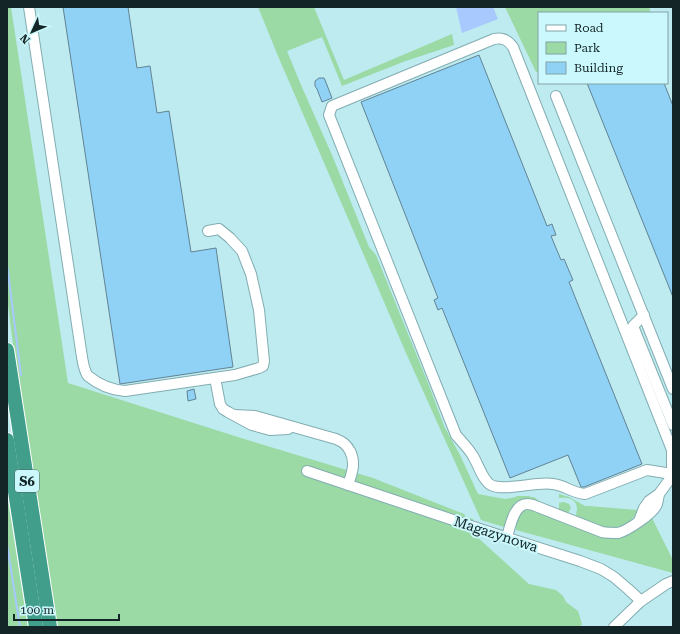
<svg xmlns="http://www.w3.org/2000/svg" width="680" height="634" font-family="'Roboto Serif',serif">
  <style>
    .green { fill: #9bd9a5 }
    .water { fill: #a7c9fe }
    .lines { fill: none; stroke-linecap: round; stroke-linejoin: round }
    .stream { stroke: #a7c9fe; stroke-width: 2 }
    .building { fill: #8fd2f5; stroke: #628395 }
    .minor-casing { stroke: #82adb2; stroke-width: 12 }
    .highway-casing { stroke: #fff; stroke-width: 16 }
    .minor { stroke: #fff; stroke-width: 10 }
    .highway { stroke: #419e8a; stroke-width: 14 }
    .labels { text-anchor: middle; dominant-baseline: central; stroke-width: 4; stroke-linejoin: round; paint-order: stroke }
    .shield { fill: #cbf8fc; stroke: #4a6466; stroke-width: 1 }
    .shield-label { font-size: 13px; font-weight: bold; fill: #132526 }
    .street-label { font-size: 14px; fill: #132526; stroke: #cbf8fc }
  </style>
  <rect width="100%" height="100%" fill="#beebef"/>
  <g class="green">
    <polygon points="7,7 11,7 68,383 241,438 373,478 464,514 466,517 473,519 477,537 529,584 556,590 563,596 566,602 578,611 582,624 580,627 55,627 17,376 7,297"/>
    <polygon points="258,7 314,7 344,80 452,34 454,45 403,62 342,86 322,37 287,51 301,85 332,155 369,247 376,255 430,388 444,426 460,455 478,494 505,499 516,497 516,496 530,496 530,497 534,497 544,505 559,510 559,503 564,502 569,504 571,508 568,513 565,514 528,499 520,500 516,503 512,507 506,525 504,527 481,520 406,353 278,56"/>
    <polygon points="505,7 649,7 651,13 539,13 539,71 536,72"/>
    <path d="M 559,494 L 569,497 L 585,506 L 589,506 L 637,510 L 641,508 C 621,537 606,528 578,518 L 576,516 C 576,513 577,511 577,509 C 577,498 567,497 559,498 Z"/>
    <polygon points="7,495 9,507 28,627 7,627"/>
    <path d="M 527,508 L 533,509 L 617,538 C 634,534 640,529 651,516 L 673,560 L 673,573 L 516,530 L 516,520 L 522,510 Z"/>
  </g>
  <polygon class="water" points="456,7 493,7 498,19 462,33"/>
  <g class="lines">
    <g class="stream">
      <polyline points="7,264 21,375"/>
      <polyline points="7,544 20,627"/>
    </g>
  </g>
  <g class="building">
    <polygon points="63,7 128,7 137,68 150,66 157,113 169,111 191,252 216,248 233,367 120,384"/>
    <polygon points="479,55 547,226 552,224 553,227 556,235 551,236 561,260 564,259 573,280 569,282 642,464 584,487 581,487 568,455 510,478 442,308 438,310 434,300 438,298 361,102"/>
    <polygon points="319,78 324,78 325,80 332,98 322,102 317,89 315,86 315,81"/>
    <polygon points="587,83 664,83 673,106 673,297"/>
    <polygon points="194,389 196,399 188,401 187,391"/>
  </g>
  <g class="lines">
    <g class="minor-casing">
      <g id="minor">
        <path d="M 29,7 L 82,357 C 83,363 84,371 88,376 C 98,384 112,390 125,391 L 235,375 L 259,368 L 263,366 L 264,361 L 259,310 L 251,274 L 242,251 L 230,238 L 219,229 L 208,231"/>
        <polyline points="556,96 673,389"/>
        <polyline points="644,315 633,326 673,425"/>
        <polyline points="215,378 220,404 223,409 228,412 252,425 270,430 288,429"/>
        <path d="M 234,415 L 255,416 L 336,439 C 343,442 346,444 350,451 C 356,463 352,473 348,485"/>
        <polyline points="307,471 483,530 580,561 601,569 614,577 628,589 641,601"/>
        <path d="M 639,521 L 644,508 L 649,501 L 659,494 L 670,479 L 672,474 L 672,450 L 513,47 C 508,40 503,37 494,39 L 332,106 L 329,115 L 456,435 C 462,442 469,449 473,456 C 478,464 483,481 491,485 C 504,492 537,481 553,484 C 564,485 572,493 585,494 L 647,470 L 672,474"/>
        <path d="M 507,537 C 510,527 514,504 527,504 C 528,504 533,505 533,505 L 602,532 C 607,533 613,533 618,533 C 627,531 652,514 656,506 C 658,503 658,498 659,494"/>
        <polyline points="614,627 641,601 666,584 673,581"/>
      </g>
    </g>
    <g class="highway-casing">
      <g id="highway">
        <polyline points="7,350 50,627"/>
        <polyline points="7,440 36,627"/>
      </g>
    </g>
    <use href="#minor" class="minor"/>
    <use href="#highway" class="highway"/>
  </g>
  <g class="labels">
    <rect class="shield" x="15" y="470" width="24" height="22" rx="3"/>
    <g class="shield-label">
      <text x="27" y="481">S6</text>
    </g>
    <g class="street-label">
      <text transform="translate(496 534) rotate(18)">Magazynowa</text>
    </g>
  </g>
  <rect width="680" height="634" fill="none" stroke="#132526" stroke-width="16"/>
  <rect x="538" y="12" width="130" height="72" fill="#cbf8fc" stroke="#81a4a6"/>
  <rect x="546" y="25" width="20" height="6" fill="#ffffff" stroke="#81a4a6"/>
  <text x="574" y="32" font-size="12" fill="#132526">Road</text>
  <rect x="546" y="42" width="20" height="12" fill="#9bd9a5" stroke="#81a4a6"/>
  <text x="574" y="52" font-size="12" fill="#132526">Park</text>
  <rect x="546" y="62" width="20" height="12" fill="#8fd2f5" stroke="#81a4a6"/>
  <text x="574" y="72" font-size="12" fill="#132526">Building</text>
  <g transform="translate(32 32) rotate(226)" stroke="#cbf8fc" stroke-width="3" paint-order="stroke">
  <path d="M0-3L7 15L0 10L-7 15Z" fill="#132526"/>
  <text y="-6" font-size="11" font-weight="bold" text-anchor="middle" fill="#132526">N</text>
  </g>
  <path d="M14 614v6h105v-6" fill="none" stroke="#132526" stroke-width="2"/>
  <text x="20" y="614" font-size="12" fill="#132526" stroke="#cbf8fc" stroke-width="3" paint-order="stroke">100 m</text>
</svg>
